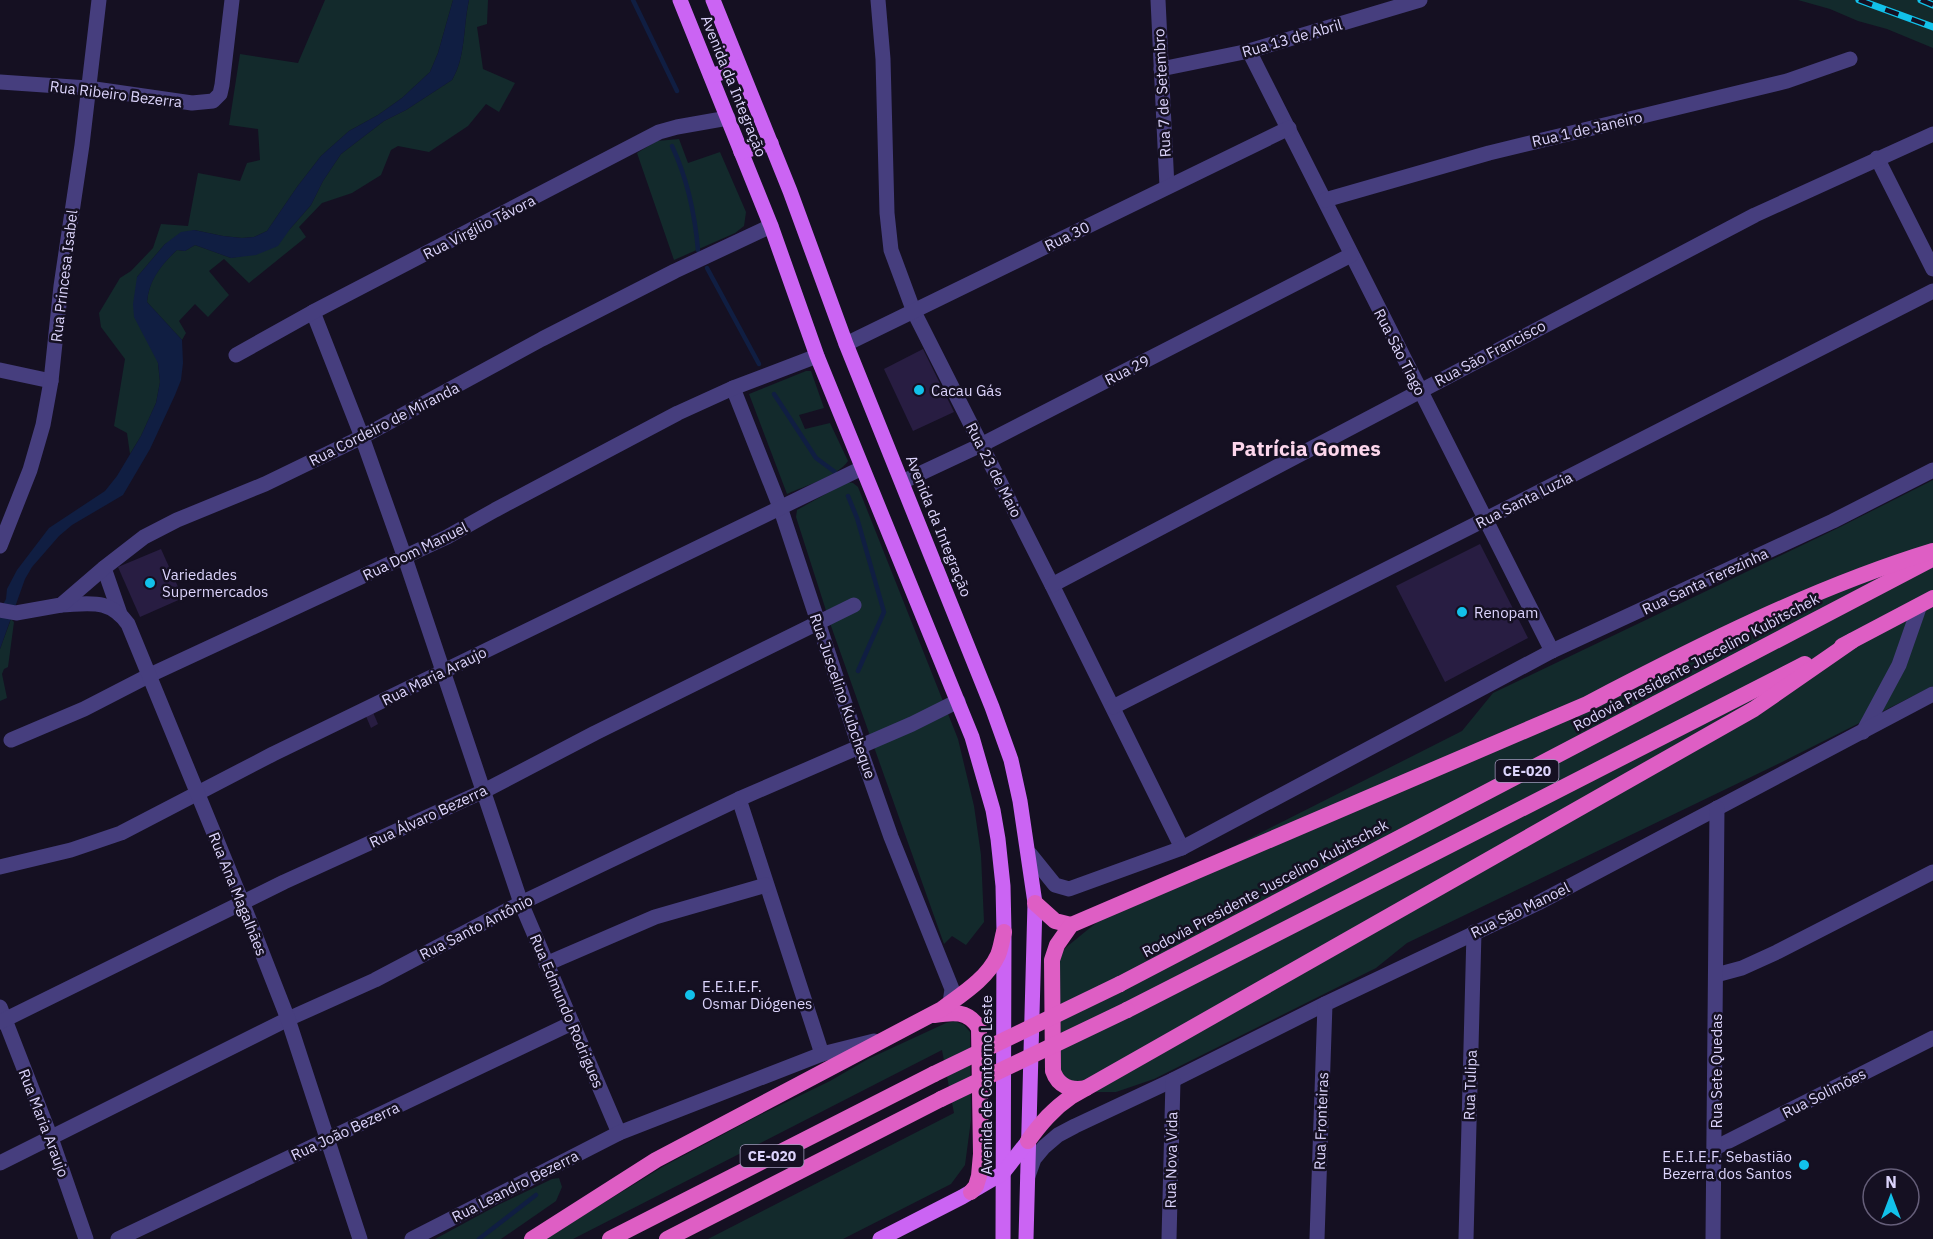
<svg xmlns="http://www.w3.org/2000/svg" width="1933" height="1239" font-family="'IBM Plex Sans',sans-serif">
  <style>
    .green { fill: #132a2c }
    .water { fill: #101e42 }
    .lines { fill: none; stroke-linecap: round; stroke-linejoin: round }
    .stream { stroke: #101e42; stroke-width: 4.5 }
    .building { fill: #281d42 }
    .minor { stroke: #463e7e; stroke-width: 15 }
    .tertiary { stroke: #463e7e; stroke-width: 15 }
    .primary { stroke: #cb64f3; stroke-width: 15 }
    .trunk { stroke: #de5ec4; stroke-width: 16 }
    .rail-casing { stroke: #12c1ea; stroke-width: 7 }
    .rail { stroke: #151022; stroke-width: 4.5; stroke-dasharray: 14; stroke-linecap: butt }
    .trunk-bridge { stroke: #de5ec4; stroke-width: 16 }
    .poi-dot { fill: #12c1ea; stroke: #151022; stroke-width: 2 }
    .labels { text-anchor: middle; dominant-baseline: central; stroke-width: 5; stroke-linejoin: round; paint-order: stroke }
    .shield { fill: #151022; stroke: #a099bb; stroke-width: 1.5 }
    .shield-label { font-size: 14px; font-weight: bold; fill: #dcd4fc }
    .street-label { font-size: 15px; fill: #dcd4fc; stroke: #151022 }
    .poi-label { font-size: 15px; fill: #dcd4fc; stroke: #151022; text-anchor: start }
    .district-label { font-size: 21px; font-weight: bold; fill: #fcd6eb; stroke: #151022 }
  </style>
  <rect width="100%" height="100%" fill="#151022"/>
  <g class="green">
    <polygon points="325,0 453,0 438,53 430,72 402,98 378,115 349,131 321,156 297,187 267,231 254,237 242,238 223,236 194,230 165,244 137,277 158,363 160,382 156,403 141,436 130,454 127,433 114,426 125,359 101,327 99,313 120,278 131,271 153,248 161,224 188,226 198,173 240,181 247,163 260,160 258,129 229,125 240,54 298,63"/>
    <path d="M 469,0 L 488,0 L 487,24 L 477,27 L 483,69 L 515,83 L 499,112 L 486,104 L 468,126 L 429,152 L 398,146 L 391,150 L 381,175 L 352,193 L 322,203 L 299,227 L 306,237 L 249,283 L 224,259 L 209,271 L 229,295 L 208,317 L 195,304 L 179,321 L 186,333 L 182,340 L 147,302 C 149,279 161,265 177,250 L 185,251 L 195,245 L 231,258 L 242,256 L 290,229 L 311,205 L 323,181 L 341,154 L 384,121 L 406,110 L 452,80 C 466,57 463,26 469,0 Z"/>
    <polygon points="1798,0 1933,0 1933,48 1887,29 1858,21 1830,9"/>
    <polygon points="679,139 688,163 720,152 746,212 744,226 735,233 674,260 637,153 657,141"/>
    <path d="M 806,371 L 811,371 L 824,408 L 799,415 L 805,429 L 830,423 L 848,461 C 837,477 804,486 787,494 L 749,394 Z"/>
    <polygon points="1933,480 1933,686 1782,762 1407,943 1376,968 1154,1079 1116,1092 1097,1092 1066,1087 1056,1069 1054,967 1064,949 1118,905 1462,731 1493,693 1838,528"/>
    <polygon points="847,482 853,483 858,487 958,739 974,806 981,855 984,922 966,945 952,936 944,944 831,626 796,517 797,510"/>
    <polygon points="11,619 14,622 8,667 4,669 2,674 7,698 0,701 0,649"/>
    <polygon points="955,1021 964,1025 970,1032 971,1120 965,1165 951,1184 843,1239 708,1239 954,1113 942,1050 573,1239 545,1239 664,1166 756,1117 830,1081 868,1059 946,1023"/>
    <polygon points="559,1178 562,1187 556,1201 501,1239 435,1239 498,1205 552,1179"/>
  </g>
  <path class="water" d="M 453,0 L 469,0 C 463,26 466,57 452,80 L 406,110 L 384,121 L 341,154 L 323,181 L 311,205 L 290,229 L 278,246 L 256,255 L 231,258 L 195,245 L 185,251 L 177,250 C 161,265 149,280 147,302 L 182,340 L 183,363 L 181,380 L 175,395 L 150,449 L 123,495 L 72,525 L 59,536 L 32,567 L 25,579 L 0,649 L 0,610 L 6,599 L 7,589 L 17,570 L 49,528 L 105,491 L 117,476 L 141,436 L 156,403 L 160,382 L 158,363 L 134,317 L 133,304 L 137,277 L 165,244 L 181,232 L 194,230 L 223,236 L 242,238 L 254,237 L 267,231 L 297,187 L 321,156 L 349,131 L 378,115 L 402,98 L 430,72 L 438,53 Z"/>
  <g class="lines">
    <g class="stream">
      <polyline points="633,0 677,91"/>
      <path d="M 672,146 C 687,178 695,215 698,250"/>
      <polyline points="707,268 759,364"/>
      <polyline points="774,394 816,458 835,472"/>
      <polyline points="848,496 857,518 884,612 858,671"/>
      <polyline points="479,1239 536,1195"/>
    </g>
  </g>
  <g class="building">
    <polygon points="923,349 954,412 913,431 884,369"/>
    <polygon points="1480,544 1528,638 1445,682 1396,586"/>
    <polygon points="161,549 183,598 140,617 118,567"/>
    <polygon points="372,710 378,724 371,728 365,714"/>
  </g>
  <g class="lines">
    <g class="minor">
      <polyline points="878,0 883,59 887,213 891,250 914,312 1052,585 1182,848"/>
      <polyline points="1158,0 1167,187"/>
      <polyline points="1249,51 1552,651"/>
      <polyline points="1161,69 1249,51 1420,0"/>
      <polyline points="0,82 88,88 192,103 213,101 220,94 222,85 232,0"/>
      <polyline points="1877,158 1933,269"/>
      <polyline points="1325,200 1489,153 1787,81 1850,59"/>
      <polyline points="313,312 362,437 405,558 521,903 619,1133"/>
      <polyline points="846,344 1289,128"/>
      <polyline points="236,355 313,312 659,132 677,127 728,118"/>
      <polyline points="0,370 51,381"/>
      <polyline points="733,388 780,507 859,746 891,837 952,989 950,1003"/>
      <polyline points="902,482 981,445 1351,255"/>
      <polyline points="0,546 30,470 43,425 51,381 61,286 82,145 99,0"/>
      <polyline points="1052,585 1755,215 1933,134"/>
      <polyline points="1113,707 1486,519 1933,291"/>
      <polyline points="1863,732 1899,665 1920,605"/>
      <polyline points="11,740 84,709 150,675 447,537 495,510 678,413 733,388 817,356"/>
      <polyline points="739,799 822,1054"/>
      <polyline points="1030,854 1055,885 1069,889 1182,848 1552,651 1833,521 1933,470"/>
      <polyline points="0,867 71,850 121,833 273,754 862,468"/>
      <polyline points="546,964 655,917 766,885"/>
      <polyline points="1716,975 1742,968 1777,952 1933,872"/>
      <polyline points="0,1007 51,1138 86,1239"/>
      <polyline points="0,1022 284,882 484,791 595,733 854,605"/>
      <polyline points="1715,1148 1933,1038"/>
      <polyline points="0,1163 288,1019 375,980 521,903 739,799 912,724 958,701"/>
      <polyline points="1028,1176 1034,1159 1044,1147 1058,1135 1075,1126 1173,1080 1325,1004 1538,903 1933,694"/>
      <polyline points="118,1239 572,1023"/>
      <polyline points="1169,1239 1173,1080"/>
      <polyline points="1317,1239 1325,1004"/>
      <polyline points="1466,1239 1474,932"/>
      <polyline points="1713,1239 1717,808"/>
    </g>
    <g class="tertiary">
      <polyline points="104,568 120,614"/>
      <path d="M 61,605 C 90,604 109,598 128,624 L 243,904 L 288,1019 L 360,1239"/>
      <polyline points="0,610 16,613 61,605 104,568 144,537 177,520 265,484 362,437 542,339 675,271 771,226"/>
      <polyline points="412,1239 619,1133 822,1054 874,1041"/>
    </g>
    <g class="primary">
      <polyline points="680,0 771,226 817,356 972,737 993,810 998,839 1003,886 1004,932 1003,1239"/>
      <polyline points="713,0 790,191 846,344 992,707 1011,760 1020,801 1035,903 1026,1239"/>
      <polyline points="711,76 739,67"/>
      <polyline points="741,152 771,143"/>
      <polyline points="880,1239 962,1197 1003,1173 1028,1141"/>
    </g>
    <g class="trunk">
      <polyline points="1842,646 1933,598"/>
      <polyline points="1035,903 1055,921 1071,925"/>
      <polyline points="1120,984 1932,559"/>
      <polyline points="1127,1010 1805,664"/>
      <path d="M 934,1015 C 953,1012 968,1010 979,1028 L 981,1154 L 979,1176 L 976,1186 L 971,1192"/>
      <path d="M 1086,1088 C 1071,1091 1058,1086 1053,1071 L 1052,960 L 1057,945 L 1071,925 L 1587,704 C 1696,647 1815,587 1933,551"/>
      <path d="M 1028,1141 C 1041,1123 1053,1109 1072,1096 L 1754,709 L 1852,641"/>
      <path d="M 532,1239 L 656,1160 L 942,1009 C 962,994 987,979 998,955 C 1001,948 1002,939 1004,932"/>
      <polyline points="610,1239 934,1074"/>
      <polyline points="667,1239 941,1099"/>
    </g>
    <g class="rail-casing">
      <g id="rail">
        <polyline points="1859,0 1933,27"/>
        <polyline points="1921,0 1933,5"/>
      </g>
    </g>
    <use href="#rail" class="rail"/>
    <g class="trunk-bridge">
      <polyline points="934,1074 1120,984"/>
      <polyline points="941,1099 1127,1010"/>
    </g>
  </g>
  <g class="poi-dot">
    <circle cx="919" cy="390" r="6"/>
    <circle cx="150" cy="583" r="6"/>
    <circle cx="1462" cy="612" r="6"/>
    <circle cx="690" cy="995" r="6"/>
    <circle cx="1804" cy="1165" r="6"/>
  </g>
  <g class="labels">
    <g class="shield">
      <rect x="1495.5" y="760" width="63" height="22" rx="4.5"/>
      <rect x="740.5" y="1145" width="63" height="22" rx="4.5"/>
    </g>
    <g class="shield-label">
      <text x="1527" y="771">CE-020</text>
      <text x="772" y="1156">CE-020</text>
    </g>
    <g class="street-label">
      <text transform="translate(1292 38) rotate(-16)">Rua 13 de Abril</text>
      <text transform="translate(734 86) rotate(68)">Avenida da Integração</text>
      <text transform="translate(1162 93) rotate(-93)">Rua 7 de Setembro</text>
      <text transform="translate(116 94) rotate(7)">Rua Ribeiro Bezerra</text>
      <text transform="translate(1587 129) rotate(-13)">Rua 1 de Janeiro</text>
      <text transform="translate(479 227) rotate(-27)">Rua Virgílio Távora</text>
      <text transform="translate(1067 236) rotate(-26)">Rua 30</text>
      <text transform="translate(64 276) rotate(-83)">Rua Princesa Isabel</text>
      <text transform="translate(1400 352) rotate(63)">Rua São Tiago</text>
      <text transform="translate(1490 353) rotate(-28)">Rua São Francisco</text>
      <text transform="translate(1127 370) rotate(-27)">Rua 29</text>
      <text transform="translate(384 424) rotate(-27)">Rua Cordeiro de Miranda</text>
      <text transform="translate(994 470) rotate(63)">Rua 23 de Maio</text>
      <text transform="translate(1524 500) rotate(-27)">Rua Santa Luzia</text>
      <text transform="translate(939 526) rotate(68)">Avenida da Integração</text>
      <text transform="translate(415 551) rotate(-26)">Rua Dom Manuel</text>
      <text transform="translate(1705 581) rotate(-25)">Rua Santa Terezinha</text>
      <text transform="translate(1696 662) rotate(-28)">Rodovia Presidente Juscelino Kubitschek</text>
      <text transform="translate(434 676) rotate(-26)">Rua Maria Araujo</text>
      <text transform="translate(843 696) rotate(71)">Rua Juscelino Kubcheque</text>
      <text transform="translate(428 816) rotate(-25)">Rua Álvaro Bezerra</text>
      <text transform="translate(1265 888) rotate(-28)">Rodovia Presidente Juscelino Kubitschek</text>
      <text transform="translate(238 894) rotate(68)">Rua Ana Magalhães</text>
      <text transform="translate(1520 910) rotate(-26)">Rua São Manoel</text>
      <text transform="translate(476 927) rotate(-27)">Rua Santo Antônio</text>
      <text transform="translate(567 1011) rotate(67)">Rua Edmundo Rodrigues</text>
      <text transform="translate(1716 1071) rotate(-90)">Rua Sete Quedas</text>
      <text transform="translate(986 1085) rotate(-90)">Avenida de Contorno Leste</text>
      <text transform="translate(1470 1085) rotate(-88)">Rua Tulipa</text>
      <text transform="translate(1824 1093) rotate(-27)">Rua Solimões</text>
      <text transform="translate(1321 1121) rotate(-88)">Rua Fronteiras</text>
      <text transform="translate(44 1123) rotate(69)">Rua Maria Araujo</text>
      <text transform="translate(345 1131) rotate(-25)">Rua João Bezerra</text>
      <text transform="translate(1171 1160) rotate(-89)">Rua Nova Vida</text>
      <text transform="translate(515 1186) rotate(-27)">Rua Leandro Bezerra</text>
    </g>
    <g class="poi-label">
      <text x="931" y="390">Cacau Gás</text>
      <text x="162" y="574">Variedades<tspan x="162" dy="17">Supermercados</tspan></text>
      <text x="1474" y="612">Renopam</text>
      <text x="702" y="986">E.E.I.E.F.<tspan x="702" dy="17">Osmar Diógenes</tspan></text>
      <text x="1792" y="1156" text-anchor="end">E.E.I.E.F. Sebastião<tspan x="1792" dy="17">Bezerra dos Santos</tspan></text>
    </g>
    <g class="district-label">
      <text x="1306" y="448">Patrícia Gomes</text>
    </g>
  </g>
  <g transform="translate(1891 1197)"><circle r="28" fill="#151022" stroke="#655e79" stroke-width="1.5"/>
  <path d="M0-4.5L10 22L0 15L-10 22Z" fill="#12c1ea"/>
  <text y="-9" font-size="16" font-weight="bold" text-anchor="middle" fill="#dcd4fc">N</text>
  </g>
</svg>
